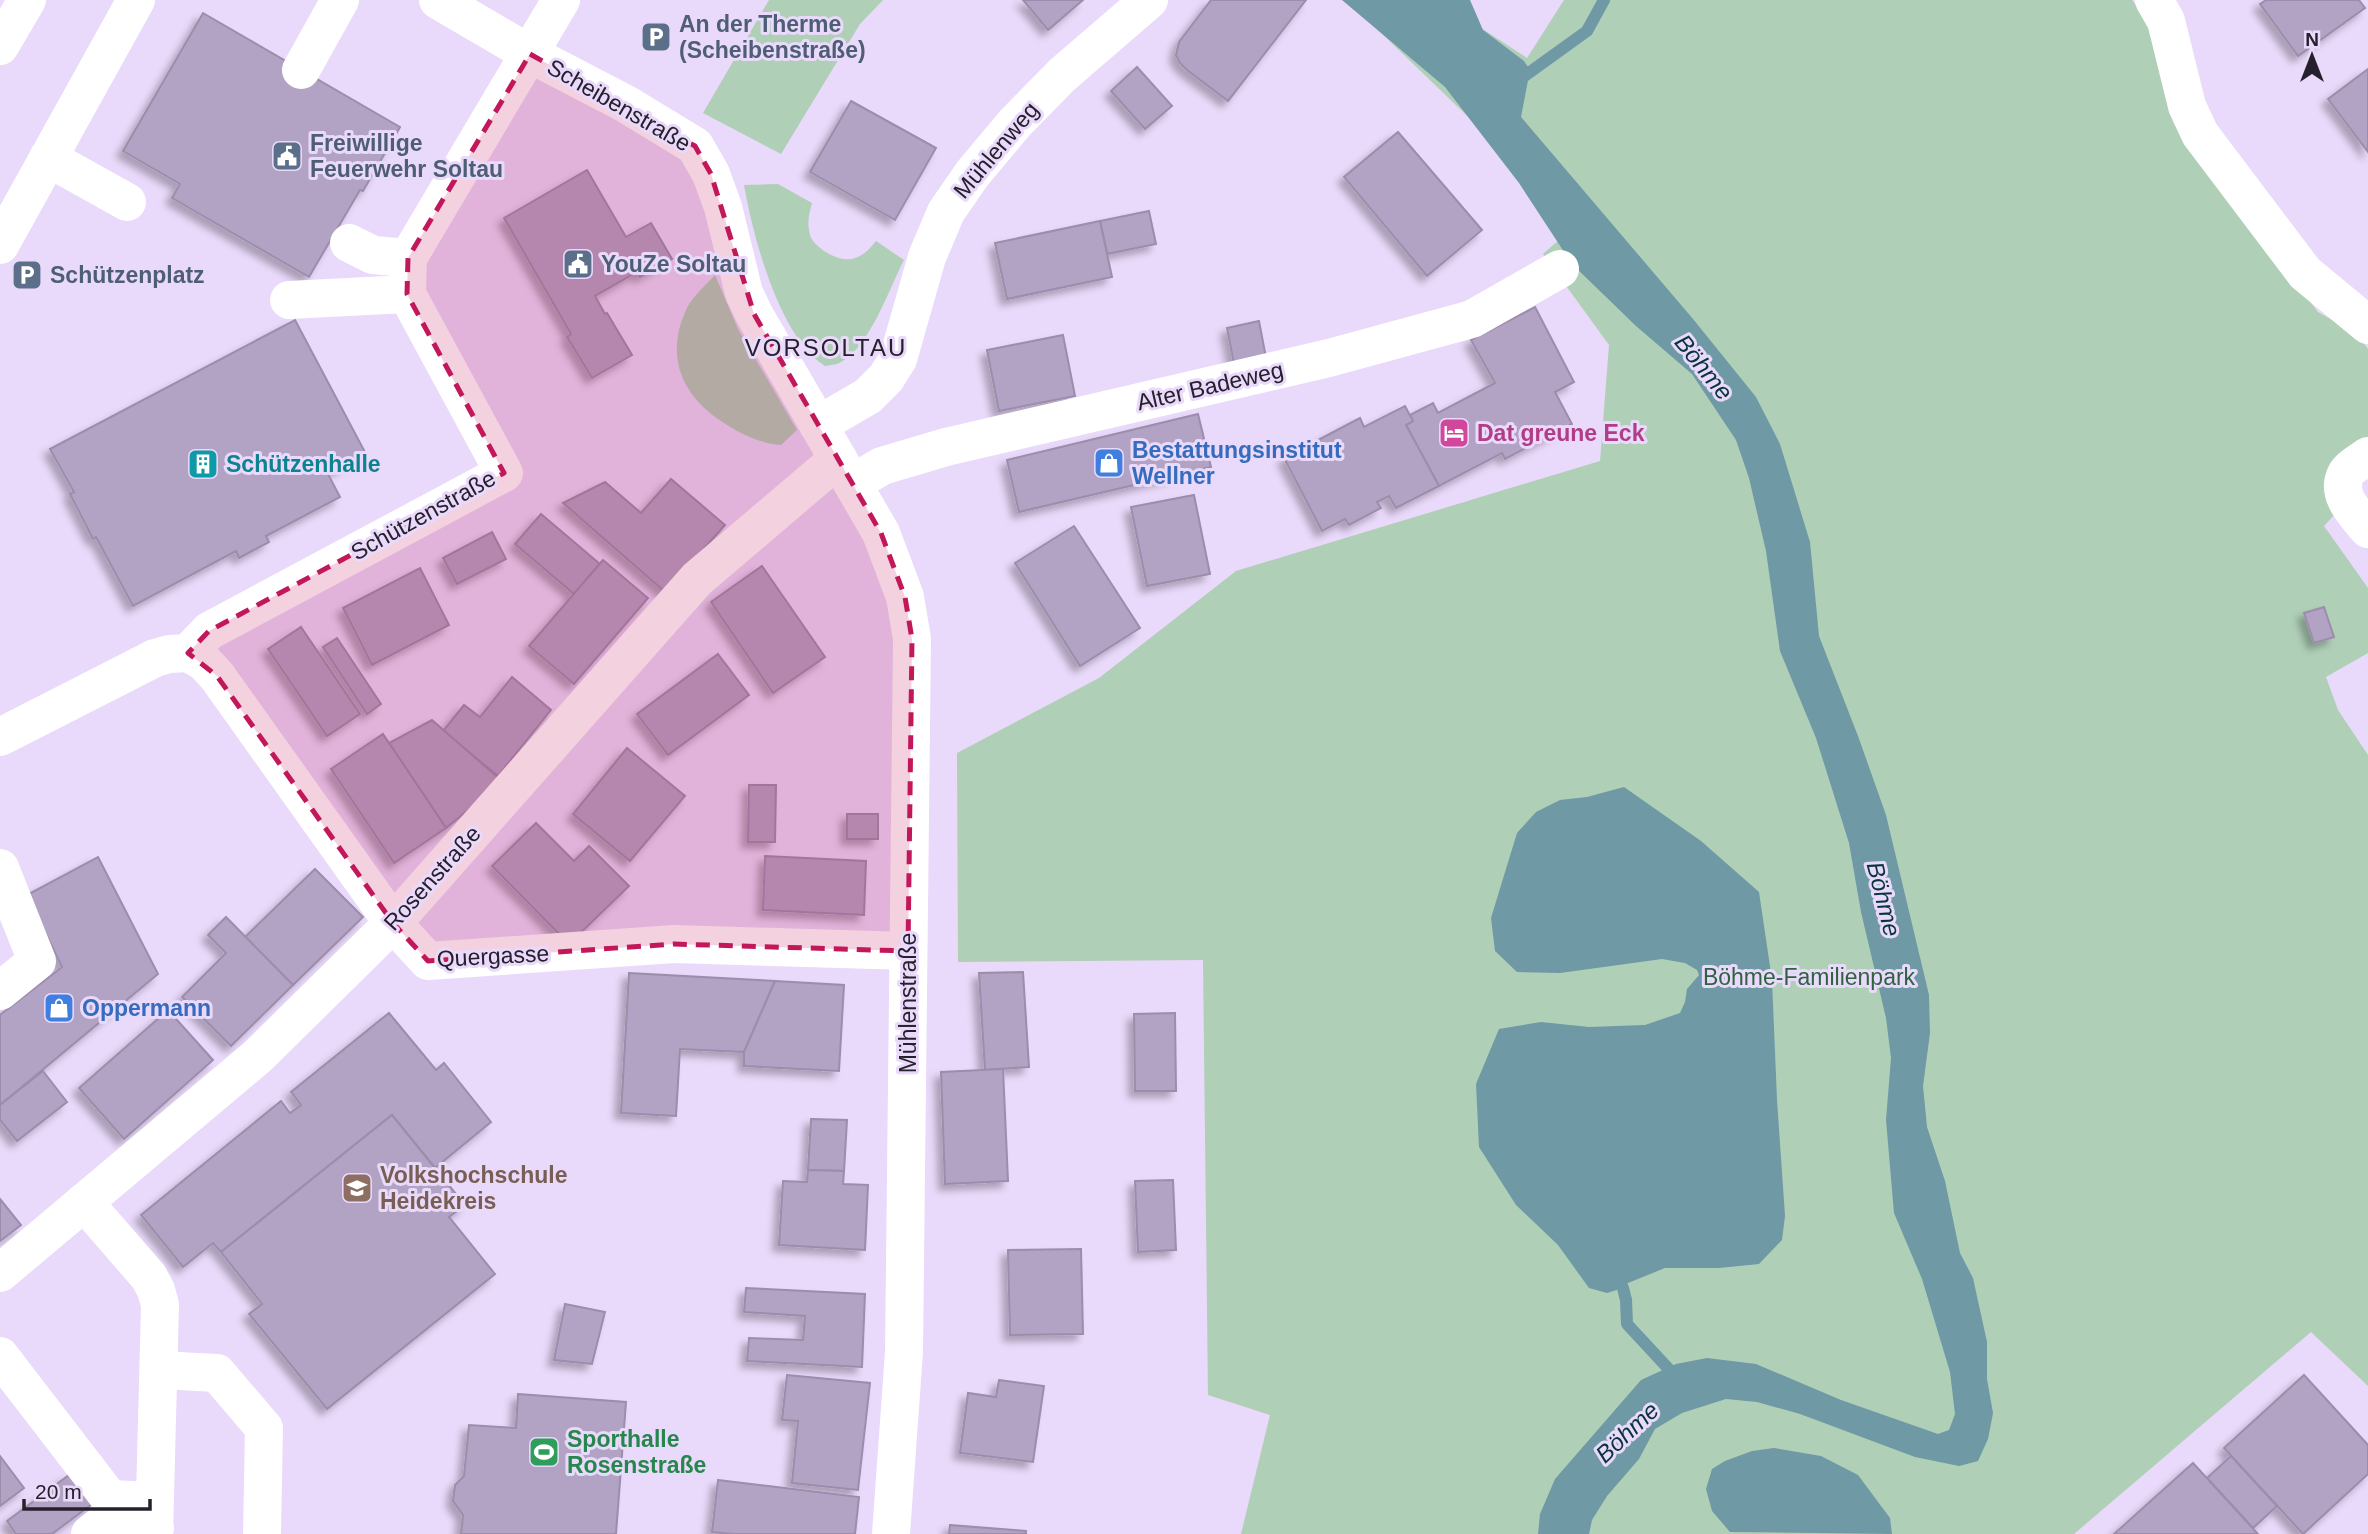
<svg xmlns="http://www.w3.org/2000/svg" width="2368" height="1534" font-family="Arial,sans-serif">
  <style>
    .green { fill: #afcfb7 }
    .water { fill: #6e99a5 }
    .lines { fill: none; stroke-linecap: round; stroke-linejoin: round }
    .stream { stroke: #6e99a5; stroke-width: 12 }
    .building { fill: #b2a2c3; stroke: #9b8dab; stroke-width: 2; filter: url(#shadow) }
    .minor { stroke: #fff; stroke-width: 38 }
    .marked { fill: #c2185b; fill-opacity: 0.2; stroke: #c2185b; stroke-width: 5; stroke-dasharray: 14 9; stroke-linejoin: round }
    .labels { text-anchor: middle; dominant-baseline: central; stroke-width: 6; stroke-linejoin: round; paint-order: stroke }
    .service-label { font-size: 23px; font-weight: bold; fill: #4e5e75; stroke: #e9d9fa; text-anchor: start }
    .street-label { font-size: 23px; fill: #26202c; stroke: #e9d9fa }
    .hotel-label { font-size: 23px; font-weight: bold; fill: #b23c85; stroke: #e9d9fa; text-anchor: start }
    .shop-label { font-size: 23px; font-weight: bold; fill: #366cbe; stroke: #e9d9fa; text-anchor: start }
    .culture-label { font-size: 23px; font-weight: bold; fill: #0d838f; stroke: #e9d9fa; text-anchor: start }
    .park-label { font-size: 23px; fill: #2f6340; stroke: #e9d9fa }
    .education-label { font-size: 23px; font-weight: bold; fill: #785e54; stroke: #e9d9fa; text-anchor: start }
    .leisure-label { font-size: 23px; font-weight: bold; fill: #27864d; stroke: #e9d9fa; text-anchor: start }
    .neighbourhood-label { font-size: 24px; letter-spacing: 2px; fill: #26202c; stroke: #e9d9fa }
    .water-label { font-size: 24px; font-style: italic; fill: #09343e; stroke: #e9d9fa }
  </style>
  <defs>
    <filter id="shadow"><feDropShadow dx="-6" dy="6" stdDeviation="3.5" flood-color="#0004"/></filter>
  </defs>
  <rect width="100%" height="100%" fill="#e9d9fa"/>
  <g class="green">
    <polygon points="769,0 883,0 860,24 781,154 703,113"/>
    <polygon points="1347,0 1438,0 1527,58 1564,0 2132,0 2152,27 2174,124 2318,312 2357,334 2368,349 2368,478 2324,526 2368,588 2368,653 2326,677 2338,710 2368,755 2368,1386 2311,1332 2074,1534 1241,1534 1270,1415 1208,1395 1203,960 958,962 957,753 1099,678 1236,571 1600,461 1609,345 1543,254 1578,223"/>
    <path d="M 778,184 L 812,203 C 810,211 807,220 809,230 C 810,240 816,245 824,251 C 846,265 861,261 876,241 L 904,260 C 889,289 870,346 841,362 C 837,365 830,365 825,366 C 779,337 753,236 744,185 Z"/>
    <path d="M 715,275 L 738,329 L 797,430 L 781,445 C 758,443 739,433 721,421 C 680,394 665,354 687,308 C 693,296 706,285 715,275 Z"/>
  </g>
  <g class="water">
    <polygon points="1342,0 1470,0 1483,30 1524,61 1530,70 1521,117 1693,319 1756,397 1780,444 1810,542 1819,636 1858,736 1886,815 1929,995 1930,1033 1923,1086 1927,1127 1945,1181 1960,1253 1973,1278 1987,1342 1987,1379 1993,1413 1988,1439 1978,1461 1959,1466 1915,1457 1800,1414 1757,1402 1726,1399 1682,1413 1655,1429 1639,1459 1607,1496 1592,1520 1589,1534 1538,1534 1540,1514 1555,1479 1641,1380 1676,1364 1707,1358 1756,1364 1841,1400 1938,1434 1949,1430 1955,1414 1950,1372 1922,1279 1894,1213 1886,1120 1891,1058 1886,1018 1861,912 1849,843 1816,738 1780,651 1766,551 1749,478 1736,440 1692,374 1636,326 1572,264 1519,183 1445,87"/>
    <polygon points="1624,787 1701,841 1759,892 1772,980 1777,1100 1785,1216 1782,1240 1759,1264 1719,1268 1665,1268 1628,1283 1623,1288 1607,1293 1589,1288 1558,1245 1516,1205 1479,1147 1476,1084 1499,1029 1541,1022 1589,1027 1645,1025 1680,1013 1685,1002 1687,989 1699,975 1697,970 1685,963 1662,959 1560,973 1517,972 1495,951 1491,918 1517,833 1536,812 1560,800 1587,797"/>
    <polygon points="1774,1448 1821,1456 1858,1475 1890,1518 1892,1534 1730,1532 1712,1511 1706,1489 1712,1469 1725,1461 1752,1451"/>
  </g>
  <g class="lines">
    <g class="stream">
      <polyline points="1519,80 1587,31 1604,0"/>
      <polyline points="1623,1288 1626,1300 1627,1324 1678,1379"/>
    </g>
  </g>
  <g class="building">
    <polygon points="1023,0 1083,0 1048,30"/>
    <polygon points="1211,0 1306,0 1228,101 1187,70 1180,63 1176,55 1179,42"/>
    <polygon points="2266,0 2359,0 2365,8 2298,56 2260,4"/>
    <polygon points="203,13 400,127 363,191 360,190 309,277 172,198 180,184 123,151"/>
    <polygon points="1137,67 1172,106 1145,129 1111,91"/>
    <polygon points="2368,69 2368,152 2328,99"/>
    <polygon points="851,101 936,148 895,220 810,172"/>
    <polygon points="1398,132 1482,230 1427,276 1344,177"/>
    <polygon points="587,170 626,237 651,223 672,259 640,277 637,272 595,296 605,314 607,313 632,355 592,378 567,337 571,334 504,218"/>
    <polygon points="1149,211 1156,244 1107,254 1100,221"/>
    <polygon points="1100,221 1112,277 1007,299 995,243"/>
    <polygon points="1535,307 1574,382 1555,392 1572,424 1505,459 1502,453 1439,486 1406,425 1413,421 1410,415 1433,403 1438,413 1495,383 1471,340"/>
    <polygon points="295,320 366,454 328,474 340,497 266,536 269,542 239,558 236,551 133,606 96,537 93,539 70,494 74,492 50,449"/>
    <polygon points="1259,321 1267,363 1235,369 1227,328"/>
    <polygon points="1063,335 1075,396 999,411 987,350"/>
    <polygon points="1405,406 1413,421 1406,425 1439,486 1396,508 1389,496 1377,502 1381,508 1349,525 1345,519 1322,531 1284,458 1360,418 1364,427"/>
    <polygon points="1198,414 1211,467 1019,512 1007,460"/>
    <polygon points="671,479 725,525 665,592 563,503 605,482 641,513"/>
    <polygon points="1194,495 1210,574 1147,586 1131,507"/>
    <polygon points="541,514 600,564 574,594 515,544"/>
    <polygon points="1074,526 1140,628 1080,666 1015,563"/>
    <polygon points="492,532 506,559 457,584 443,558"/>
    <polygon points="603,560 648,598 574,684 529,646"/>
    <polygon points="762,566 825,657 773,693 711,602"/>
    <polygon points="420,568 449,625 372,665 343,608"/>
    <polygon points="2324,607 2334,637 2314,643 2304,613"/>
    <polygon points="301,627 360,714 327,736 268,649"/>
    <polygon points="337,638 381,704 367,714 323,647"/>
    <polygon points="718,654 749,695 668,755 637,714"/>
    <polygon points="512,677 551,710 498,776 443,731 464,705 480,717"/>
    <polygon points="432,720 503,782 446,828 389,743"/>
    <polygon points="383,734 446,828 394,863 331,769"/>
    <polygon points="627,748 685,796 630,861 573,814"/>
    <polygon points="749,785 776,785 775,842 748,842"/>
    <rect x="847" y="814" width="31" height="25"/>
    <polygon points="536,823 574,861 589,846 629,886 569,944 492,866"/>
    <polygon points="765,856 866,861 864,915 763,910"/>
    <polygon points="98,857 158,974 0,1105 0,1015 62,967 27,895"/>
    <polygon points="315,869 363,917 293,985 245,937"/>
    <polygon points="226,917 293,985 231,1046 182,997 226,953 208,935"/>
    <polygon points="1023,972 1029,1067 985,1070 979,973"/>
    <polygon points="629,973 775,981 744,1052 680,1049 676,1116 621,1113"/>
    <polygon points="775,981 844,985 839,1071 744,1066 744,1052"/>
    <polygon points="168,1010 213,1060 124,1139 79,1088"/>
    <polygon points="389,1013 436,1070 444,1063 491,1122 435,1168 392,1115 221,1252 213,1243 183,1267 141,1215 281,1101 290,1113 301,1105 291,1092"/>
    <polygon points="1175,1013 1176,1091 1135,1091 1134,1014"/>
    <polygon points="1003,1069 1008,1181 945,1184 941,1072"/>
    <polygon points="43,1071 67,1102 17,1141 0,1120 0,1105"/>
    <polygon points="392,1115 465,1205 449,1217 495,1274 327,1409 249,1314 262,1304 221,1252"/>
    <polygon points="811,1119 847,1120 844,1171 808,1170"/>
    <polygon points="808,1170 844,1171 843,1184 868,1185 865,1250 779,1245 783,1181 807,1182"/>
    <polygon points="1173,1180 1176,1250 1138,1252 1135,1181"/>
    <polygon points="0,1199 21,1225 0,1241"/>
    <polygon points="1081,1249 1083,1334 1010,1335 1008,1250"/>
    <polygon points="746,1288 865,1294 862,1367 747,1361 749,1338 803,1340 805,1316 744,1312"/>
    <polygon points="565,1304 605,1312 592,1364 554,1360"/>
    <polygon points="787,1375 870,1383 858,1490 792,1483 798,1421 782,1420"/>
    <polygon points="2304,1375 2368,1445 2368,1474 2303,1534 2224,1448"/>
    <polygon points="999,1380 1044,1386 1033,1462 960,1453 968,1393 996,1397"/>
    <polygon points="518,1394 626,1402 616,1534 461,1534 463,1515 453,1501 455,1485 464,1476 469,1425 516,1428"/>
    <polygon points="0,1456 24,1488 0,1506"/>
    <polygon points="2231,1456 2277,1506 2253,1528 2207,1478"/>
    <polygon points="2193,1463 2258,1534 2114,1534"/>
    <polygon points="69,1475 92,1504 52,1534 16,1534 7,1521"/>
    <polygon points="718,1480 859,1497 855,1534 732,1534 712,1532"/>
    <polygon points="950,1525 1026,1531 1026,1534 949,1534"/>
  </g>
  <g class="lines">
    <g class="minor">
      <polyline points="438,0 530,54 626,104 695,146 711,174 723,207 744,293 754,314 881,533 905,597 912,639 904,1352 891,1534"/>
      <polyline points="2154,0 2166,21 2187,106 2200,134 2305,273 2368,325"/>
      <polyline points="0,46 27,0"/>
      <polyline points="301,70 340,0"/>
      <polyline points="48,158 127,202"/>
      <polyline points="349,243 373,255 408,258"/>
      <polyline points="0,245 136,0"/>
      <polyline points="289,300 407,294"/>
      <polyline points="818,425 868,396 886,378 898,359 927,257 946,212 973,173 1015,123 1062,75 1149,0"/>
      <path d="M 2368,456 C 2361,461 2350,467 2346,474 C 2335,495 2356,514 2368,529"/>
      <polyline points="853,483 882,466 946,447 1329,358 1472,319 1560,269"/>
      <polyline points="188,653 204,662 217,676 393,923 428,961 674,944 908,951"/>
      <polyline points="0,737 155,658 169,654 188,653 209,631 504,473 407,294 408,258 561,0"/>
      <polyline points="0,868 37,961 0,991"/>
      <polyline points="84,1202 149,1277 156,1290 160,1305 154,1534"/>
      <polyline points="0,1273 258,1056 393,923 697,579 838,459"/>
      <polyline points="0,1356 110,1499 155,1501"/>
      <polyline points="159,1370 217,1373 264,1428 262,1534"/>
      <polyline points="90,1534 99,1527 155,1528"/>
    </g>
  </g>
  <path class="marked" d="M 530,54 L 695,146 L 711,174 L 754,314 L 881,533 L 905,597 L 912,639 L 908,951 L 674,944 L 428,961 L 393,923 L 217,676 L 188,653 L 209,631 L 504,473 L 407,294 L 408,258 Z"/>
  <defs>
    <g id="parking-square" transform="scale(1.575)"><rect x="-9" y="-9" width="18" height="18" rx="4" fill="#5c6f8a" stroke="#e9d9fa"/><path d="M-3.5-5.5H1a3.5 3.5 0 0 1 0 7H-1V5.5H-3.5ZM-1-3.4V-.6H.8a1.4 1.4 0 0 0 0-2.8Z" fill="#fff"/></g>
    <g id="civic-square" transform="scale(1.575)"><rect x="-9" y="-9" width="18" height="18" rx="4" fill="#5c6f8a" stroke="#e9d9fa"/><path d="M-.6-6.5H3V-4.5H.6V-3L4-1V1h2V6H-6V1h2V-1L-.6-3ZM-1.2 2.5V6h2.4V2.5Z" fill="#fff"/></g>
    <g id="hotel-square" transform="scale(1.575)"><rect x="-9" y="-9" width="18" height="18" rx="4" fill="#d1479c" stroke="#e9d9fa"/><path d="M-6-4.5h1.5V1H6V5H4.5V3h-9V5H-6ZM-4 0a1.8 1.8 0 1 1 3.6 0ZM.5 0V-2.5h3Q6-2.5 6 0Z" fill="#fff"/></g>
    <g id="shop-square" transform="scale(1.575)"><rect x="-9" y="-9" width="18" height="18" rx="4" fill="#3f7fe0" stroke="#e9d9fa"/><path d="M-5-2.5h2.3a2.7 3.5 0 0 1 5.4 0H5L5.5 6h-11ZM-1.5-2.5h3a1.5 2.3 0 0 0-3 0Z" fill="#fff"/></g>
    <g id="building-square" transform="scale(1.575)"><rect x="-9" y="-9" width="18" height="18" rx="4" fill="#0f9aa8" stroke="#e9d9fa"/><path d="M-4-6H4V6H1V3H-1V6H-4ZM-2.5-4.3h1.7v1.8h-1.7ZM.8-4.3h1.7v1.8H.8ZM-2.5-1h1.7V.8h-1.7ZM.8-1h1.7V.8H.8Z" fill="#fff"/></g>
    <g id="university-square" transform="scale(1.575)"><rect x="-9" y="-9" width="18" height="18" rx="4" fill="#8d6e63" stroke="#e9d9fa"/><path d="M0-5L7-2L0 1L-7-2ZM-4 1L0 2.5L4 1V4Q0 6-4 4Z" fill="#fff"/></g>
    <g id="stadium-square" transform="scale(1.575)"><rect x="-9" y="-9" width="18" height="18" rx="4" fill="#2e9e5b" stroke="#e9d9fa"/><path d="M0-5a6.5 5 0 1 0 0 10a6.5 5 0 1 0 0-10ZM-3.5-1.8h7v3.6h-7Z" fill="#fff"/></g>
  </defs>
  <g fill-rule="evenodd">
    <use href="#parking-square" x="656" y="37"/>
    <use href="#civic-square" x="287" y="156"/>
    <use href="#civic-square" x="578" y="264"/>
    <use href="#parking-square" x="27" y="275"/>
    <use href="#hotel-square" x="1454" y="433"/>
    <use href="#shop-square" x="1109" y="463"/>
    <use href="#building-square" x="203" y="464"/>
    <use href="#shop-square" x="59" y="1008"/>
    <use href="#university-square" x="357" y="1188"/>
    <use href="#stadium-square" x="544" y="1452"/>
  </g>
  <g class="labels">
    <g class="service-label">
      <text x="679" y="24">An der Therme<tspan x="679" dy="26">(Scheibenstraße)</tspan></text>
      <text x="310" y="143">Freiwillige<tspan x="310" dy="26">Feuerwehr Soltau</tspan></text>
      <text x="601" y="264">YouZe Soltau</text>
      <text x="50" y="275">Schützenplatz</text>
    </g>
    <g class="street-label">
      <text transform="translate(619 105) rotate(30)">Scheibenstraße</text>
      <text transform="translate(996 150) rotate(-50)">Mühlenweg</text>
      <text transform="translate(1210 386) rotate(-13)">Alter Badeweg</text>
      <text transform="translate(423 515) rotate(-29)">Schützenstraße</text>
      <text transform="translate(432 878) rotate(-48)">Rosenstraße</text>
      <text transform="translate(493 956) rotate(-3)">Quergasse</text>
      <text transform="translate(908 1003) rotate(-90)">Mühlenstraße</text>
    </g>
    <g class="hotel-label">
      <text x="1477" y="433">Dat greune Eck</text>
    </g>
    <g class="shop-label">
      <text x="1132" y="450">Bestattungsinstitut<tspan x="1132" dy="26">Wellner</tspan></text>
      <text x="82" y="1008">Oppermann</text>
    </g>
    <g class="culture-label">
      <text x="226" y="464">Schützenhalle</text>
    </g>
    <g class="park-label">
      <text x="1809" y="977">Böhme-Familienpark</text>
    </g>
    <g class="education-label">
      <text x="380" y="1175">Volkshochschule<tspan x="380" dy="26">Heidekreis</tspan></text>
    </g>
    <g class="leisure-label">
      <text x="567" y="1439">Sporthalle<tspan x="567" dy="26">Rosenstraße</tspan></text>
    </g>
    <g class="neighbourhood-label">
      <text x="826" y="347">VORSOLTAU</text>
    </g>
    <g class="water-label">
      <text transform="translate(1704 367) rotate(51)">Böhme</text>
      <text transform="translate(1884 899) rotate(76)">Böhme</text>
      <text transform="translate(1627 1432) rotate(-43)">Böhme</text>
    </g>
  </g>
  <g transform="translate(2312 56)" stroke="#e9d9fa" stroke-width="5" paint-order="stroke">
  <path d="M0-5L12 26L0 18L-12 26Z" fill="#26202c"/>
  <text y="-10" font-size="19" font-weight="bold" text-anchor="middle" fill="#26202c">N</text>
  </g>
  <path d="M24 1499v10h126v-10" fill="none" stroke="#26202c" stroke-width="3.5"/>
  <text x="35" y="1499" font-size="21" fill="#26202c" stroke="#e9d9fa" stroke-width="5" paint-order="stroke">20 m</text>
</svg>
